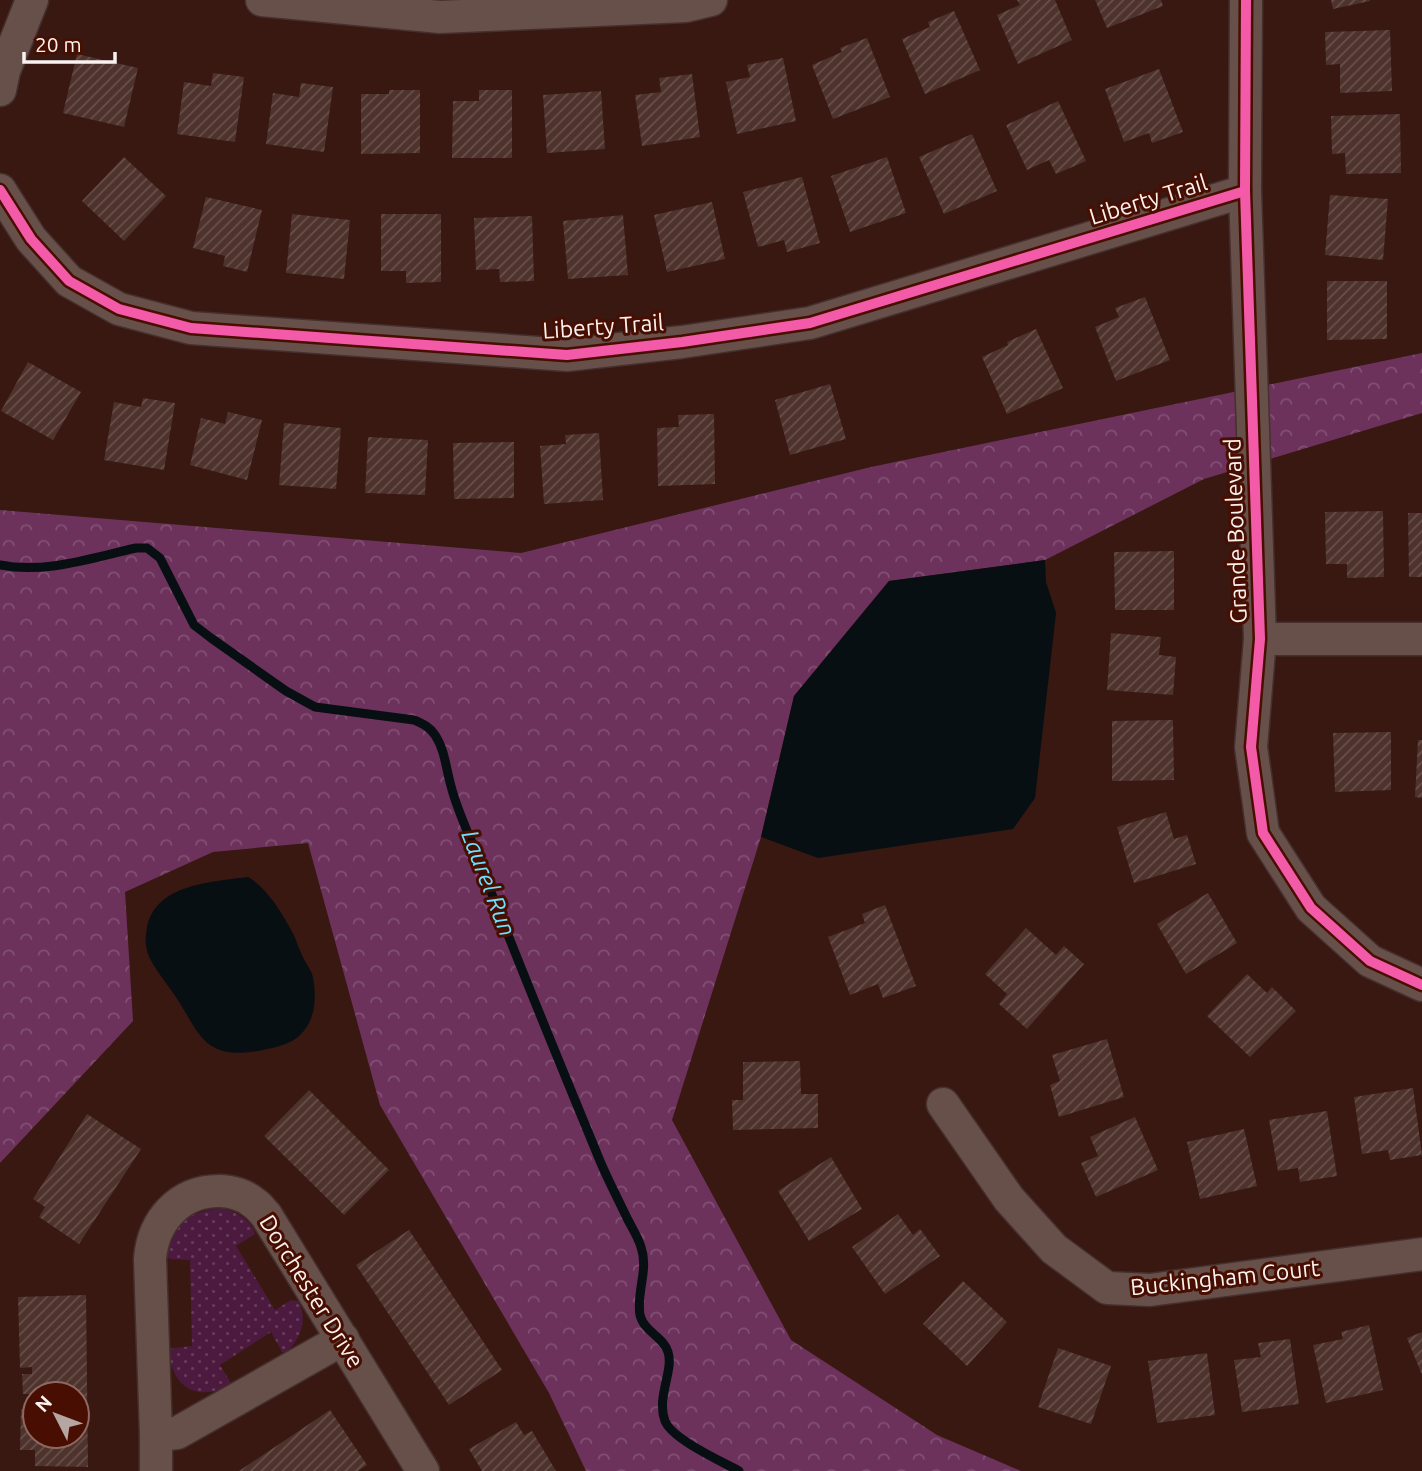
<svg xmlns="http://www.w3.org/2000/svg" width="1422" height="1471" font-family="Ubuntu,sans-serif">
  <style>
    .grass { fill: url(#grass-dots) }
    .forest { fill: url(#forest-crowns) }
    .water { fill: #070f12 }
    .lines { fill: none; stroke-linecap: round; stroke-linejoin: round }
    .stream { stroke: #070f12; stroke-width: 9 }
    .building { fill: url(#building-hatch) }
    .minor-casing { stroke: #45302e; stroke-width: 35 }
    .minor { stroke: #68504a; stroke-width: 32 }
    .cycleway-casing { stroke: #480e01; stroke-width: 15 }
    .cycleway { stroke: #f35aa7; stroke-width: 10 }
    .labels { text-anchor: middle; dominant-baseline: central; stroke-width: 6; stroke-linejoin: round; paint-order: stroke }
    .street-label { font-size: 23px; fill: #faf2f0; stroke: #480e01 }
    .water-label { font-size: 24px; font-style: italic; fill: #6de1fd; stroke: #480e01 }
  </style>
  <defs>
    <pattern id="grass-dots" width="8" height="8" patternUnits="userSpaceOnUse" patternTransform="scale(1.75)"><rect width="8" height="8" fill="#4b1a3e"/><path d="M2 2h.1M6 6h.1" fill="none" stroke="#663c5a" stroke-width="1.8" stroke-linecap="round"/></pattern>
    <pattern id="forest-crowns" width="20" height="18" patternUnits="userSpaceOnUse" patternTransform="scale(1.75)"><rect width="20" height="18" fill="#6c325c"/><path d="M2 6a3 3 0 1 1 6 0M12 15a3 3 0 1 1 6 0" fill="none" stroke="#825074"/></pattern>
    <pattern id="building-hatch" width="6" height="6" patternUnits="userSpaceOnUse" patternTransform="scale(1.75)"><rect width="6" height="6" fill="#4e322c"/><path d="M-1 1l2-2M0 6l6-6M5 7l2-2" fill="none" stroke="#68504b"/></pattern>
  </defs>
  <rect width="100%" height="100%" fill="#381811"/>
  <path class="grass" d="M 222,1208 C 236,1212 251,1219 255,1234 L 236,1246 L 275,1310 L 291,1300 L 298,1301 C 309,1319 300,1341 285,1353 L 282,1352 L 271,1332 L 220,1365 L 231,1383 L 230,1387 C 192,1401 174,1387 167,1349 L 192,1346 L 190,1260 L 170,1259 L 166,1256 C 174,1222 187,1212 222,1208 Z"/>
  <polygon class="forest" points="1422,353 1422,413 1204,479 1045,560 889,581 794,696 761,837 672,1120 791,1340 937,1435 1021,1471 586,1471 549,1393 380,1105 308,843 213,852 125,892 133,1021 0,1163 0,510 521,553 871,467"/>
  <g class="water">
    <polygon points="1045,560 1046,582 1056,613 1035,798 1013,829 818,858 761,837 794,696 889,581"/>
    <path d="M 248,877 C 266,887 281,911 291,930 C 296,938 298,947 302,955 C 305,963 312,970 313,978 C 317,1000 315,1022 298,1037 C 287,1046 271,1048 258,1051 C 199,1061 199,1028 171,990 C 165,981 158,973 153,964 C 146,953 144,941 147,928 C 155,884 211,882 248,877 Z"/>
  </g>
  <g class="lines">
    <path class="stream" d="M 0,565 C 45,574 91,558 136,548 L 147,548 L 160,558 L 194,625 L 211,638 L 286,691 L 315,707 L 414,720 C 423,724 430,727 435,735 C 445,750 446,769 451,786 C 456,806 465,826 473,845 C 513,951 557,1056 600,1161 C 608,1180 618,1199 627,1218 C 632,1228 638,1237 641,1247 C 649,1270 636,1292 640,1315 C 644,1332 664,1337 668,1352 C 674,1371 656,1397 665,1421 C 672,1439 721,1461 739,1471"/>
  </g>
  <g class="building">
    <polygon points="1017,0 1055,0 1072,40 1018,64 997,15 1020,5"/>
    <polygon points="1095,0 1161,0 1163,6 1107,28"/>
    <polygon points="1331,0 1370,0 1370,1 1333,9"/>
    <polygon points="954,11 980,70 925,94 902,39 930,27 928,22"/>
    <polygon points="1390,30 1392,91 1340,93 1340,64 1326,65 1325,32"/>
    <polygon points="867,38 890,97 833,119 812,65 842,52 840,48"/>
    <polygon points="77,54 138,68 124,127 63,113"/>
    <polygon points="783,58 796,121 737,134 726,82 750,77 747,65"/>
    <polygon points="1159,69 1183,132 1152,143 1149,133 1124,142 1105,89"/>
    <polygon points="213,73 244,77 235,142 177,134 184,82 211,86"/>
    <polygon points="692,74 700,137 642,146 635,95 661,92 659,78"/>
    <polygon points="301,83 333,87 324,152 266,144 273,93 299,97"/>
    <polygon points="389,90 420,90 420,153 361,154 361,94 389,94"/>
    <polygon points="479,90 512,90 512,158 452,158 453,101 479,101"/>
    <polygon points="601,91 605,149 547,153 543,95"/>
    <polygon points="1058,101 1086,161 1056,174 1049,160 1027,170 1006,125"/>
    <polygon points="1400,114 1401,173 1346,174 1345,153 1332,154 1331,116"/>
    <polygon points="972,134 997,191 944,214 919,157"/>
    <polygon points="124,157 166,196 124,241 82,201"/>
    <polygon points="887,157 906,213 850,232 831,176"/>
    <polygon points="802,177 820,243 787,252 784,240 758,247 743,192"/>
    <polygon points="1330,195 1388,199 1383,260 1325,255"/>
    <polygon points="206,197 262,210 247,272 223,266 225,256 193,248"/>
    <polygon points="712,202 725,259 667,272 654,215"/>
    <polygon points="292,214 350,220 344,279 286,273"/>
    <polygon points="381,214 441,214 441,282 406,283 406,271 381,271"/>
    <polygon points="623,215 628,275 568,279 563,221"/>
    <polygon points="532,216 534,281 500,282 499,269 476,270 474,218"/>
    <polygon points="1327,281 1387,281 1387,339 1327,340"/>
    <polygon points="1145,297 1170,360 1116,381 1095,327 1119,317 1115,308"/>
    <polygon points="1036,329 1063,388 1007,414 982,357 1008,345 1007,342"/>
    <polygon points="28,362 81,392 53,440 1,411"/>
    <polygon points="830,384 846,439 790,455 775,400"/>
    <polygon points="143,398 175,403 164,470 104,460 114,402 141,407"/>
    <polygon points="228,412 262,420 247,480 190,465 201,418 225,424"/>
    <polygon points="714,414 715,484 658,486 657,428 679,427 678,415"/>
    <polygon points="284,423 341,428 336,489 279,485"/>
    <polygon points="599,433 603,500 544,504 540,446 566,444 565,435"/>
    <polygon points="368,437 428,440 425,495 365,493"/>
    <polygon points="514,442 514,498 454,499 453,443"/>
    <polygon points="1383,511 1384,577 1347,578 1347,564 1326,564 1325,512"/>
    <polygon points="1408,513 1422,513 1422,577 1409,577"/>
    <polygon points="1174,551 1174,610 1115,610 1114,552"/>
    <polygon points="1111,633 1161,637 1159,655 1176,657 1173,695 1107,690"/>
    <polygon points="1173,720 1174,780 1112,781 1112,721"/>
    <polygon points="1391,732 1391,790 1335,792 1333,733"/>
    <polygon points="1418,740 1422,740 1422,798 1415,797"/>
    <polygon points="1166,812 1174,839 1187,835 1196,864 1134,883 1117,827"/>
    <polygon points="1208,893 1237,943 1186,974 1157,924"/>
    <polygon points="885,905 916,986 883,998 878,984 850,995 828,937 865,923 862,914"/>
    <polygon points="1026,928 1056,955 1064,946 1084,964 1027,1029 999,1004 1007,994 985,974"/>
    <polygon points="1247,974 1267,993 1272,987 1296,1011 1250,1057 1207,1016"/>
    <polygon points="1107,1039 1124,1097 1059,1117 1050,1085 1060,1081 1052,1055"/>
    <polygon points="800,1061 801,1094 818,1094 818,1128 733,1130 732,1100 743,1100 743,1062"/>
    <polygon points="1413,1088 1422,1155 1390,1160 1388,1150 1362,1154 1354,1097"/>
    <polygon points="309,1090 389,1170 344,1215 264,1136"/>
    <polygon points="1327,1111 1337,1176 1300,1182 1298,1168 1278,1171 1269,1120"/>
    <polygon points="87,1114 141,1149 79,1244 39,1217 45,1207 33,1199"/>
    <polygon points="1135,1117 1158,1170 1096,1197 1081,1163 1098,1156 1090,1137"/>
    <polygon points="1244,1129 1257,1186 1200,1199 1187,1142"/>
    <polygon points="831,1157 862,1209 809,1241 778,1191"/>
    <polygon points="898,1214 913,1235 920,1229 940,1256 885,1294 852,1247"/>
    <polygon points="409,1230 502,1370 449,1405 356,1265"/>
    <polygon points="963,1281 1007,1322 967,1366 923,1324"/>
    <polygon points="86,1295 88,1467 35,1466 35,1450 20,1450 21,1409 35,1408 35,1436 77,1436 77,1394 23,1394 22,1374 32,1374 32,1367 20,1368 18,1297"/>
    <polygon points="1369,1325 1383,1390 1326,1403 1313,1345 1343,1339 1341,1332"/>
    <polygon points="1422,1332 1422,1375 1407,1338"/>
    <polygon points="1290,1339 1299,1404 1242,1412 1234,1360 1261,1357 1258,1343"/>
    <polygon points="1058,1348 1111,1366 1091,1424 1038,1407"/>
    <polygon points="1207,1353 1215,1415 1157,1423 1148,1361"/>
    <polygon points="330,1410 367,1465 358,1471 239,1471"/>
    <polygon points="516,1422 524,1435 532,1431 556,1471 482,1471 469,1449"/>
  </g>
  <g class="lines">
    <g class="minor-casing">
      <g id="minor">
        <polyline points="262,0 440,17 686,6 711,0"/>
        <polyline points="1246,0 1245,191 1260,639 1251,747 1263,833 1311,908 1370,961 1422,985"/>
        <polyline points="0,90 4,71 32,0"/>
        <polyline points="0,190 31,239 69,281 119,309 191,328 567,355 682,342 810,323 1245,191"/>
        <polyline points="1260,639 1422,639"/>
        <polyline points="943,1104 1009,1199 1054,1249 1107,1288 1150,1290 1422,1254"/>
        <polyline points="156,1435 177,1433 343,1339"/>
        <path d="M 156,1471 L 156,1435 L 150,1259 C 153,1221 179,1191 219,1191 C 231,1191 245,1195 254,1203 C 259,1206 262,1211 266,1215 L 423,1471"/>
      </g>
    </g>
    <use href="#minor" class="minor"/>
    <g class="cycleway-casing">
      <g id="cycleway">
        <polyline points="1246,0 1245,191 1260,639 1251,747 1263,833 1311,908 1370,961 1422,985"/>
        <polyline points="0,190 31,239 69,281 119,309 191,328 567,355 682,342 810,323 1245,191"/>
      </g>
    </g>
    <use href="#cycleway" class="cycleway"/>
  </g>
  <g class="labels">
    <g class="street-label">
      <text transform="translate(1148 199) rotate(-17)">Liberty Trail</text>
      <text transform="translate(603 326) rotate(-4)">Liberty Trail</text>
      <text transform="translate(1235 531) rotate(-92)">Grande Boulevard</text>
      <text transform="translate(1225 1277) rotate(-6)">Buckingham Court</text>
      <text transform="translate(312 1291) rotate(58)">Dorchester Drive</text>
    </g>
    <g class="water-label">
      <text transform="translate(489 883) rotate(69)">Laurel Run</text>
    </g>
  </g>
  <g transform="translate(56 1415) rotate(312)"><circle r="33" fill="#480e01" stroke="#8f6961" stroke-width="2"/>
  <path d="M0-5L12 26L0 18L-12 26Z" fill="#b6a6a2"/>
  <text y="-10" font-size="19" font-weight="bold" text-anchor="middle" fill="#faf2f0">N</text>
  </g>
  <path d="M24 52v10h91v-10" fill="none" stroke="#faf2f0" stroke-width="3.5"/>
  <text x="35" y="52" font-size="21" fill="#faf2f0" stroke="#480e01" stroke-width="5" paint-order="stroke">20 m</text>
</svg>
